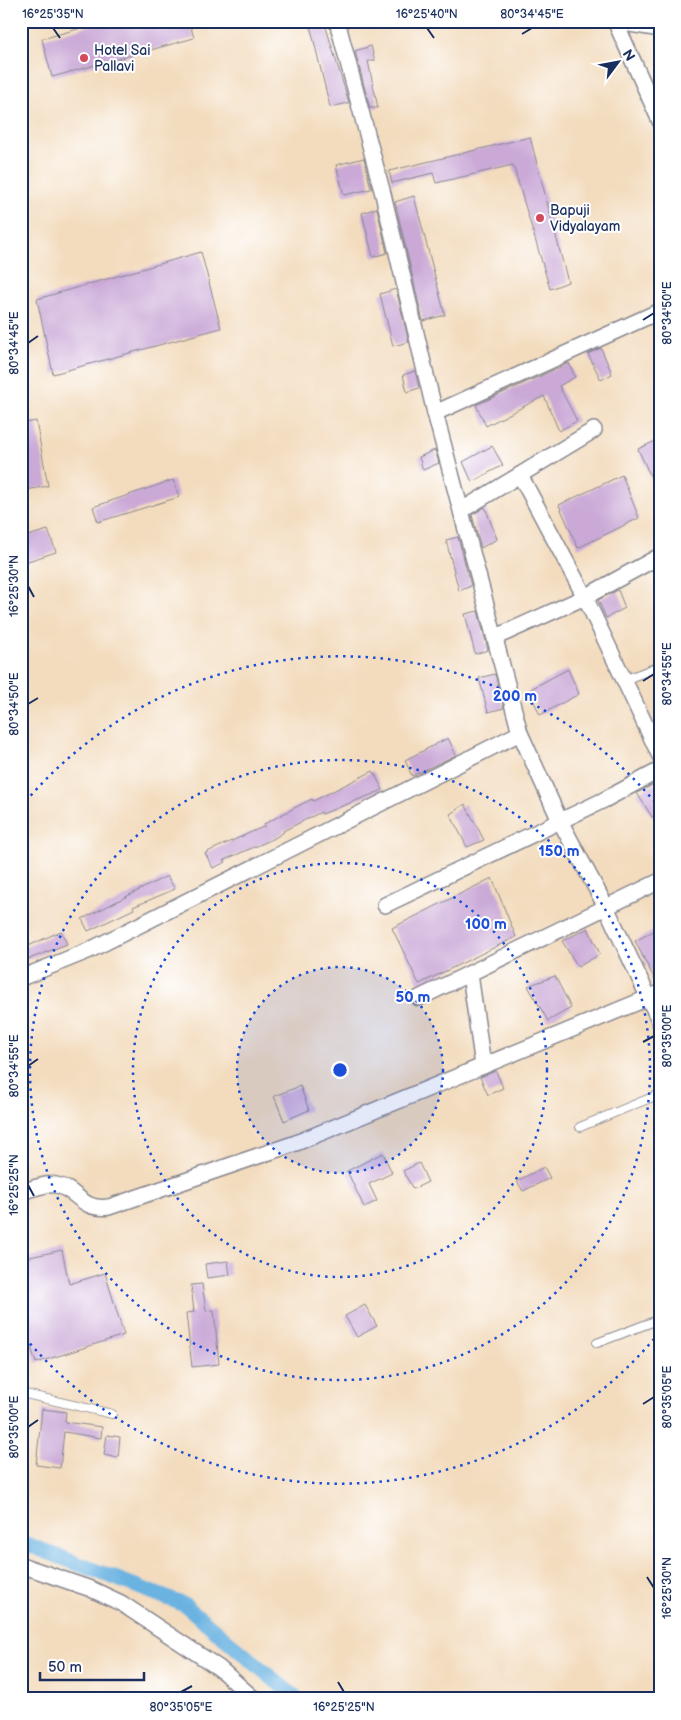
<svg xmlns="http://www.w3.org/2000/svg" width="681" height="1720" font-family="'Balsamiq Sans',sans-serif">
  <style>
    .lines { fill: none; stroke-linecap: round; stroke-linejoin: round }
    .canal { stroke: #6ab3e1; stroke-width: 15 }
    .building { fill: #caa9d7 }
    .lane-casing { stroke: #87868e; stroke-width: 10 }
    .street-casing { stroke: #87868e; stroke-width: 18 }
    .secondary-casing { stroke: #87868e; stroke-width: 24 }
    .lane { stroke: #fff; stroke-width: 8 }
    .street { stroke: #fff; stroke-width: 15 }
    .secondary { stroke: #fff; stroke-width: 21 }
    .ticks { fill: none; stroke: #1b2f5e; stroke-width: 2 }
    .ring { fill: none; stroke: #1d4ed8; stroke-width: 2.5; stroke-dasharray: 2.5 5 }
    .poi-dot { fill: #d1495b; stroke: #fff; stroke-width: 2 }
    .labels { text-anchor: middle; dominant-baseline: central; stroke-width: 4; stroke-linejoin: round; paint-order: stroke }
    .poi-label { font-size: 14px; fill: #1b2f5e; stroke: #fff; text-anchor: start }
    .centre { fill: #1d4ed8; stroke: #fff; stroke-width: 2.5 }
    .ring-label { font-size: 15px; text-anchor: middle; font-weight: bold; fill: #1d4ed8; stroke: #fff; stroke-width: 4; stroke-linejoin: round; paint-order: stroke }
    .neatline { fill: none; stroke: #1b2f5e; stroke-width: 2 }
    .ticks-label { font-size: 12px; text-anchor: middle; fill: #1b2f5e }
  </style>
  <rect width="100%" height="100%" fill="#fff"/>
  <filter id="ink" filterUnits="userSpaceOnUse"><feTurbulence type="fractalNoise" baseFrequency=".02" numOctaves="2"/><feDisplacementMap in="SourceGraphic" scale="10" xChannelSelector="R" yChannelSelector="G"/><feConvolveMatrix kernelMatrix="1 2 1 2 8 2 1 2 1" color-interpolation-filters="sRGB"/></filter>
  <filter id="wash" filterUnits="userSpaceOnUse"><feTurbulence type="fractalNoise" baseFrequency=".0096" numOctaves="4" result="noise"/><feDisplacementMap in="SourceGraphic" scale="20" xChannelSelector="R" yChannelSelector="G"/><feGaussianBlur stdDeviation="1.12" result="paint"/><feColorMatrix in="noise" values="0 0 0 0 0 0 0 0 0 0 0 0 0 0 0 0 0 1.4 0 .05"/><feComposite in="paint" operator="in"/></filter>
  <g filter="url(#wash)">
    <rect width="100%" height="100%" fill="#f3dcbe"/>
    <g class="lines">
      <polyline class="canal" points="21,1542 185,1605 297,1699"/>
    </g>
    <g id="blocks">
      <g class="building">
        <polygon points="106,21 189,21 194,38 52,77 42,39"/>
        <polygon points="309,21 324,21 349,103 330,107"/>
        <polygon points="371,46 375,61 368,61 378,108 370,108 355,51"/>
        <polygon points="530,137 568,282 550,289 513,165 436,183 433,173 392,183 389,171"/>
        <polygon points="364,158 371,189 344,195 336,165"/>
        <polygon points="414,196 445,315 423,321 395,202"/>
        <polygon points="377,208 387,253 373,257 362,213"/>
        <polygon points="201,252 221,328 53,374 37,299"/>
        <polygon points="396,289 409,342 393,346 380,294"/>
        <polygon points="601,348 612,374 601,380 588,354"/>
        <polygon points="569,363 575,377 559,386 577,421 559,431 544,396 486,426 476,405"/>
        <polygon points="415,371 419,388 407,392 403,375"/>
        <polygon points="36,421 48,486 21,491 21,424"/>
        <polygon points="660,439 660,497 638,449"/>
        <polygon points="492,446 503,465 472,482 463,462"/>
        <polygon points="435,450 439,463 423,470 419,457"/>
        <polygon points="622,475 639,518 578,548 559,505"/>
        <polygon points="173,480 179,497 98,522 93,507"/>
        <polygon points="485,507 497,539 481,548 472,515"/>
        <polygon points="48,530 56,552 25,562 21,538"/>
        <polygon points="458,537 471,586 459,591 446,540"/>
        <polygon points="618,590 625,608 606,618 598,600"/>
        <polygon points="478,611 488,650 475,654 465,614"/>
        <polygon points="568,669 579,694 540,715 529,690"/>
        <polygon points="495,674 504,708 488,712 479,678"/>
        <polygon points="448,738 456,755 412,776 405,760"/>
        <polygon points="373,771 383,790 322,814 321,812 283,831 284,832 273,839 224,860 226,862 213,868 205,853 265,826 264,824 298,806 312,799 313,801"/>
        <polygon points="660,781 660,813 652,817 637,793"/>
        <polygon points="465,804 484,840 467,847 450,814"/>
        <polygon points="167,876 175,889 133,907 134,909 88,931 82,919"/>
        <polygon points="492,878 516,937 419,984 392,928"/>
        <polygon points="588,928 600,954 578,967 562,941"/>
        <polygon points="660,928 660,984 657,984 635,941"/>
        <polygon points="61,931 67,944 29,959 24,948"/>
        <polygon points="555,976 571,1008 548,1021 528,986"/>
        <polygon points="496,1071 503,1088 488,1095 480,1077"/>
        <polygon points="300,1086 309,1110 284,1121 274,1096"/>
        <polygon points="383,1153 392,1173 369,1184 377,1201 364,1207 347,1171"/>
        <polygon points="419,1163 428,1182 413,1189 403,1171"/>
        <polygon points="544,1167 550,1178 523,1191 517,1181"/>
        <polygon points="62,1250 69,1284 105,1273 124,1335 36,1363 21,1315 21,1259"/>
        <polygon points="228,1261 230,1275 207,1278 205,1264"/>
        <polygon points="202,1284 206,1311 214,1310 219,1364 192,1367 186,1313 194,1312 191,1285"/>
        <polygon points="365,1305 377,1326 357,1337 345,1316"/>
        <polygon points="42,1409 66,1412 65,1422 102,1427 101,1438 64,1432 60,1468 36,1465"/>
        <polygon points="107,1435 120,1437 118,1458 104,1455"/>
      </g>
    </g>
  </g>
  <g filter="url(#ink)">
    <use href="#blocks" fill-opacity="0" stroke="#87868e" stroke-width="1"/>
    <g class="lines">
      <g class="lane-casing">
        <g id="lane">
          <polyline points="624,680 660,666"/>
          <polyline points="580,1127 660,1094"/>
          <polyline points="597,1343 660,1319"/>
          <polyline points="21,1393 112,1414"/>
        </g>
      </g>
      <g class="street-casing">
        <g id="street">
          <polyline points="337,21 383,194 435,413 520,733 560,821 606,907 660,1022"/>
          <polyline points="615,21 660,121"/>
          <polyline points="435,413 660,311"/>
          <polyline points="520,475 585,597 660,756"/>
          <polyline points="462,510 594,430"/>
          <polyline points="496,637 585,597 660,556"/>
          <polyline points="385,905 604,800 660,770"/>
          <polyline points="470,974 483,1066"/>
          <polyline points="21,978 90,950 520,733"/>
          <polyline points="419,998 660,881"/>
          <path d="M 21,1192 C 32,1189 45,1183 56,1185 C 78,1189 80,1211 109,1207 L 296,1143 L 660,993"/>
          <polyline points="21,1565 91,1589 121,1603 219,1668 254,1699"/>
        </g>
      </g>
      <g class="secondary-casing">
        <polyline id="secondary" points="629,21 660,26"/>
      </g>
      <use href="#lane" class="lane"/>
      <use href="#street" class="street"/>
      <use href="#secondary" class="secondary"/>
    </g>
  </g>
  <path class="ticks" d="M 53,28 L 60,38M 427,28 L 434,38M 522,34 L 532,28M 643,320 L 654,313M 28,343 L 38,336M 28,586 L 34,597M 643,681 L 654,674M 28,704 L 38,698M 643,1042 L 654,1036M 28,1066 L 38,1059M 28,1185 L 34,1196M 643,1404 L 654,1397M 28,1427 L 38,1420M 647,1577 L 654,1588M 338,1682 L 344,1692M 181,1692 L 192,1686"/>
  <circle cx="340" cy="1070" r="103" fill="#1d4ed8" fill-opacity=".12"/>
  <g class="ring">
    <circle cx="340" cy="1070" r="103"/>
    <circle cx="340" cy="1070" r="207"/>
    <circle cx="340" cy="1070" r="310"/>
    <path d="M659 1333A413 413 0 0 1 21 1333M21 807A413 413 0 0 1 659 807"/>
  </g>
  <g class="poi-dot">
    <circle cx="84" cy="58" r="5"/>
    <circle cx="540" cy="218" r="5"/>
  </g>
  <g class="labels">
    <g class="poi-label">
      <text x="94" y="50">Hotel Sai<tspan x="94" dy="16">Pallavi</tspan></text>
      <text x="550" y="210">Bapuji<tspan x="550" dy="16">Vidyalayam</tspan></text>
    </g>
  </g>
  <circle cx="340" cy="1070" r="8" class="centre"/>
  <g class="ring-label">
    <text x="515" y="701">200 m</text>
    <text x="559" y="856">150 m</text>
    <text x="486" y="929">100 m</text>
    <text x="413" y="1002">50 m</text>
  </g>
  <rect width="681" height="1720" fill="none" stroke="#fff" stroke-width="55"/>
  <g transform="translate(618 62) rotate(58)" stroke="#ffffff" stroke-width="4" paint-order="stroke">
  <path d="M0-4L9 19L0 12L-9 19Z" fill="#1b2f5e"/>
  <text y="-8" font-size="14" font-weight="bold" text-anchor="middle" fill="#1b2f5e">N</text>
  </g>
  <path d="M40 1672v8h104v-8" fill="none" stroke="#1b2f5e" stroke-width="2.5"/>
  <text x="48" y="1672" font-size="15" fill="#1b2f5e" stroke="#ffffff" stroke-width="4" paint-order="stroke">50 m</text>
  <rect x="28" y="28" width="626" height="1664" class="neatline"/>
  <g class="ticks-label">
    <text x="53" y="18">16°25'35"N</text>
    <text x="427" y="18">16°25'40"N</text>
    <text x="532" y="18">80°34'45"E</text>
    <text transform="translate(667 313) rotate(-90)" y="4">80°34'50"E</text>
    <text transform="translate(14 343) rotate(-90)" y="4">80°34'45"E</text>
    <text transform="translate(14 586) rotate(-90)" y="4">16°25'30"N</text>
    <text transform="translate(667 674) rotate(-90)" y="4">80°34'55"E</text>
    <text transform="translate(14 704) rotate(-90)" y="4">80°34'50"E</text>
    <text transform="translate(667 1036) rotate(-90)" y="4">80°35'00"E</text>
    <text transform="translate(14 1066) rotate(-90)" y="4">80°34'55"E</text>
    <text transform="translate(14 1185) rotate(-90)" y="4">16°25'25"N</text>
    <text transform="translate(667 1397) rotate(-90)" y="4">80°35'05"E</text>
    <text transform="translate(14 1427) rotate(-90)" y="4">80°35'00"E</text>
    <text transform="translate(667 1588) rotate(-90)" y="4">16°25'30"N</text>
    <text x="181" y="1711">80°35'05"E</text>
    <text x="344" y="1711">16°25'25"N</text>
  </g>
</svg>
